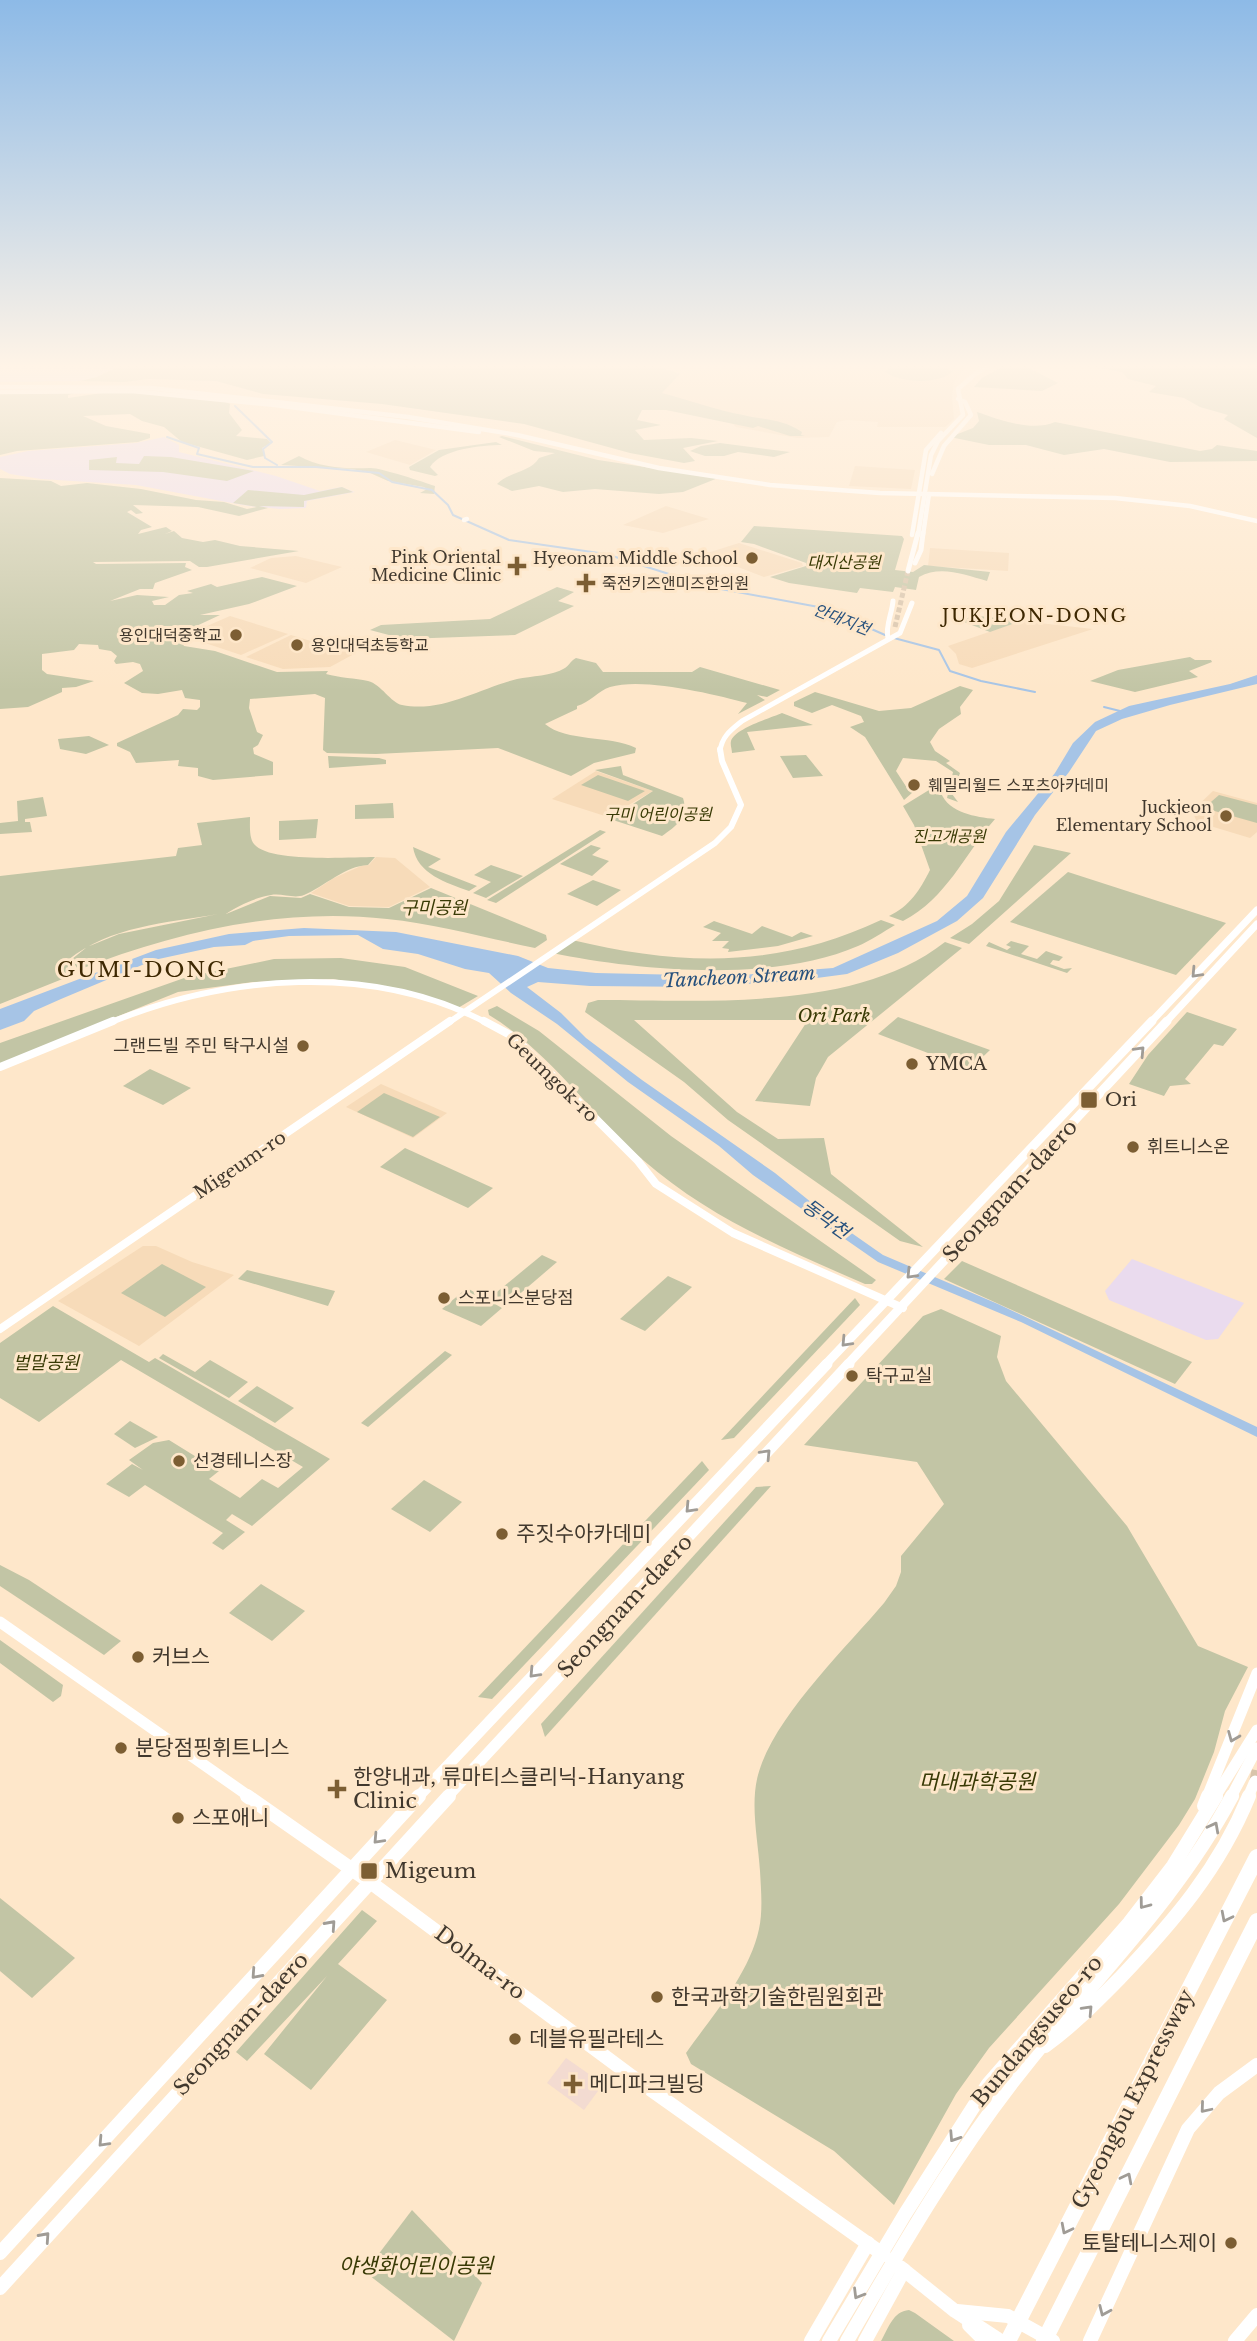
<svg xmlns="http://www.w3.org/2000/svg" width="1257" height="2341" font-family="'Libre Baskerville','Noto Sans KR',serif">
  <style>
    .built { fill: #f7dbb9 }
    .industrial { fill: #eadbee }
    .medical { fill: #f3dbd1 }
    .green { fill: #c2c5a5 }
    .water { fill: #a6c4e6 }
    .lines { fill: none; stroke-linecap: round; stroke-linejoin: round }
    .stream { stroke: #a6c4e6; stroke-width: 2 }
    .secondary-tunnel { stroke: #d8c4ab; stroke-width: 5; stroke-dasharray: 5 2.5; stroke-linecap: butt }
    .trunk-tunnel { stroke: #d8c4ab; stroke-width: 11; stroke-dasharray: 11 5; stroke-linecap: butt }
    .secondary-far3 { stroke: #fff; stroke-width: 4.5 }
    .secondary-far2 { stroke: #fff; stroke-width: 5 }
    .secondary-far1 { stroke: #fff; stroke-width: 6 }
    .secondary { stroke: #fff; stroke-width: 8 }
    .primary-far3 { stroke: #fff; stroke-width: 7 }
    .primary-far2 { stroke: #fff; stroke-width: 9 }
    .primary-far1 { stroke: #fff; stroke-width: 11 }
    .primary { stroke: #fff; stroke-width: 14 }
    .trunk-far2 { stroke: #fff; stroke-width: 4.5 }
    .trunk-far1 { stroke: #fff; stroke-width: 11 }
    .trunk { stroke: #fff; stroke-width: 14 }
    .motorway { stroke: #fff; stroke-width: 16 }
    .oneway { stroke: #a09c96 }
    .poi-dot { fill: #7c5e33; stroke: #fee7ca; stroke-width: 2.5 }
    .labels { text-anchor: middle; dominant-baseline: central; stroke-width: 6; stroke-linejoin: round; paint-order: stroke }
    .far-poi-label { font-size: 16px; fill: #41382d; stroke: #fee7ca; text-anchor: end }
    .far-park-label { font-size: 16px; font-style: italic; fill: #383a05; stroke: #fee7ca }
    .far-water-label { font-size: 16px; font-style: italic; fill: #27517d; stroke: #fee7ca }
    .far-quarter-label { font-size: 18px; letter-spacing: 2px; fill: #3e2802; stroke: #fee7ca }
    .park-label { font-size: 18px; font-style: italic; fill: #383a05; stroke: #fee7ca }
    .poi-label { font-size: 18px; fill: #41382d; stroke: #fee7ca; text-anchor: start }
    .street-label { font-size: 18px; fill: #41382d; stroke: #fee7ca }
    .water-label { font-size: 19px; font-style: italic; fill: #27517d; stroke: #fee7ca }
    .quarter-label { font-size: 21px; letter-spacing: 2px; fill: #3e2802; stroke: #fee7ca }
    .near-street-label { font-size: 21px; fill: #41382d; stroke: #fee7ca }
    .near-poi-label { font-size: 21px; fill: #41382d; stroke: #fee7ca; text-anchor: start }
    .near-park-label { font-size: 21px; font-style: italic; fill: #383a05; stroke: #fee7ca }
  </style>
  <rect width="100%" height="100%" fill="#fee7ca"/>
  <g class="built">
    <polygon points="649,363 971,363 972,364 961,372 954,383 952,396 954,419 945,427 877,427 878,422 847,420 837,422 829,437 797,438 736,427 730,421 661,393 680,374"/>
    <polygon points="395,440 436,450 410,465 366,452"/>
    <polygon points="855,466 915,470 911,489 849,486"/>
    <polygon points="666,506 709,519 663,533 623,525"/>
    <polygon points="739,543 802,563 803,566 764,577 704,554"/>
    <polygon points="930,548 1009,553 1008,571 928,566"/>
    <polygon points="296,556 342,567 306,583 250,568 271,558"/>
    <polygon points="230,616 288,634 241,655 184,636"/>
    <polygon points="1021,621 1093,629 972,668 959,664 956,654 948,646"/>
    <polygon points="291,635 354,654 330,667 283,669 246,657"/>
    <polygon points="596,771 653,791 608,817 552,799"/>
    <polygon points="1213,791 1257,803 1257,832 1250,838 1197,822 1192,811"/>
    <polygon points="376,857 395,858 430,887 389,907 349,906 311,893 334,878 361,866 369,865"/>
    <polygon points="381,1084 447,1113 413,1138 346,1107"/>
    <polygon points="143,1246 156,1246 192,1262 234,1275 139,1346 58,1301"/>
  </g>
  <g class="industrial">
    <polygon points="0,363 125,363 97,377 80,381 0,382"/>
    <polygon points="164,437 179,445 179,452 276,476 320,491 341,487 355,492 307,501 306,508 280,509 248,506 136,485 41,479 10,474 0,469 0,457 28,451 136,443"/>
    <polygon points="1132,1259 1244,1303 1218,1339 1206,1340 1109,1300 1105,1291"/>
  </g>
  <polygon class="medical" points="566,2058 596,2079 598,2091 584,2110 547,2083"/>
  <g class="green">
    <path d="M 125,363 L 581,363 L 587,366 L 649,363 L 680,374 L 662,393 C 689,400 716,410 743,415 C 764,420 783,419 802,432 L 801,435 L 805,436 L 790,436 L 758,426 L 753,428 L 666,410 L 642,410 L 637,420 L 661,425 L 635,430 L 644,440 L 691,438 L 718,441 L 683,448 L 695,461 L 684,463 L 630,453 L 524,424 L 382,404 L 263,394 L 216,381 L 149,379 L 124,382 L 80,381 L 97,377 Z"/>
    <path d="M 886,363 L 939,366 L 953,371 C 939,385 901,383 885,372 L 889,368 Z"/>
    <polygon points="1009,363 1025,366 1058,383 1042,391 974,387 982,378"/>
    <polygon points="1071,363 1257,363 1257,438 1224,419 1228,415 1200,407 1184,398 1149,392 1156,386 1128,379 1122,372"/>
    <polygon points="116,391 226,402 230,404 229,413 242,430 236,436 267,439 271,443 262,448 264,456 247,460 182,442 164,427 142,421 130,414 83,416 106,426 150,434 150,438 138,442 17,451 0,455 0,394 75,393 68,395 68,398"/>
    <path d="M 977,412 C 1000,420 1032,432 1055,422 L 1200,451 L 1212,449 L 1217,445 L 1257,451 L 1257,461 L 1170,462 L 1104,449 L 1064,455 L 1026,445 L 989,445 L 950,437 L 973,428 L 979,421 Z"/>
    <path d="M 502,436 L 598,460 L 718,478 L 683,492 L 659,494 L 595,489 L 563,492 L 539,486 L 512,491 L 497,484 C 508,472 531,472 539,458 L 555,453 L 534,451 L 499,437 Z"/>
    <path d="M 496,442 L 502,445 C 482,445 441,449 430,467 L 438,475 L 435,476 L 410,470 L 409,467 L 439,450 Z"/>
    <polygon points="720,443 790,452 774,457 738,452 724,456 705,456 690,451 701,446"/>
    <polygon points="144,456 171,457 254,471 227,481 163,472 89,470 89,460 117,457 116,463 139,464"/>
    <path d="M 299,456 C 319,468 348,469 370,468 C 378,467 424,482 435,486 L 434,494 L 420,493 L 427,489 L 424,487 L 388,481 L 368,472 L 351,469 L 281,465 Z"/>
    <path d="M 0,478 L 51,481 L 61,486 L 87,483 L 141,489 L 196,500 L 224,502 L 247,509 L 257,507 L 233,503 L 248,490 L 304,495 L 342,487 L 353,492 L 304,501 L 304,507 L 259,506 L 268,508 L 239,516 L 198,507 L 133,505 L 143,513 L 136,514 L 131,510 L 127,512 L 152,527 L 141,530 L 138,534 L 166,527 L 172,531 L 165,534 L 174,531 L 182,538 L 203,542 L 215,540 L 240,546 L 299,551 L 207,567 L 199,567 L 190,561 L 93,562 L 96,564 L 186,563 L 185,567 L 192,570 L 155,583 L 153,589 L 140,589 L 110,601 L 137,595 L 169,597 L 152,601 L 154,605 L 165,605 L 179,595 L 193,593 L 187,591 L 211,584 L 217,587 L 262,577 L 297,586 L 249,604 L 200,615 L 220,615 L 177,635 L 184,646 L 215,651 L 277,672 L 328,671 L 326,674 C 340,678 355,678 368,681 C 381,684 391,703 402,705 C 442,713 480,688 517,679 C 531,676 552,676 565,668 C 570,665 570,661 576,658 L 596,663 L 603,672 L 692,672 L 700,667 L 780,690 L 767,697 L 757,695 L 765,700 L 738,714 L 747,703 C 713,694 643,677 610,687 C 598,691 589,703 577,706 L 577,709 L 545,724 C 566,742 610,735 636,748 L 635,753 L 594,763 L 571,776 L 498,748 L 376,754 L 327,753 L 323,750 L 325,698 L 315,694 L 250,699 L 249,708 L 257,732 L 263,735 L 258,745 L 253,748 L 254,754 L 273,762 L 273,775 L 213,780 L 198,776 L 198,768 L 178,766 L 179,760 L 136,763 L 130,752 L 117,746 L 117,743 L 178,715 L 183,709 L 197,710 L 200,707 L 200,700 L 185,698 L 182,690 L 158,694 L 142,693 L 124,683 L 143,671 L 140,664 L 133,662 L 116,664 L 114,661 L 117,656 L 111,651 L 99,649 L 98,645 L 79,644 L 74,650 L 42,654 L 42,670 L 47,674 L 94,681 L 76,687 L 62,688 L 62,692 L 28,707 L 0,709 Z"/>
    <path d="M 754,526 L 902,536 L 904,539 L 895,570 L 913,572 L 924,565 L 990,572 L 987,581 C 964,575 941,565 919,577 L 916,590 L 895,587 L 893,592 L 860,588 L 857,593 L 789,583 L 770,577 L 806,566 L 806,563 L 754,544 L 741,542 Z"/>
    <polygon points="557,587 574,592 558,601 574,606 515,635 404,639 370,630 381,625 490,619"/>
    <polygon points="971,615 1021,621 990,632 964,622"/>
    <polygon points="1190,657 1195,660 1211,660 1212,662 1189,671 1198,677 1135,692 1090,681 1118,670"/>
    <polygon points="960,686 973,690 960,707 961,714 939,729 930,742 935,751 950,761 946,763 960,773 952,794 958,802 947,798 953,772 936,761 903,758 896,771 909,791 913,792 904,800 865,737 850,727 864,722 861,716 832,705 812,713 794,706 794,702 815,692 879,711 911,708"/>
    <path d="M 782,713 L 813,725 L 747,732 L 755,750 L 732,753 C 732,749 730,745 731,741 C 735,728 771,718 782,713 Z"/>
    <polygon points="89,736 109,745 86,754 60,749 58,739"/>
    <polygon points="806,755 823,776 793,778 780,756"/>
    <polygon points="328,756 379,758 386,760 386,764 329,768"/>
    <path d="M 621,766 L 623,775 L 683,798 C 689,818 676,826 662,836 L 610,819 L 653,791 L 595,770 Z"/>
    <polygon points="598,775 645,791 628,801 581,785"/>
    <path d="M 929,790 L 941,793 C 949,813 976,817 995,819 C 964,855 947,898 903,921 L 889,916 C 910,906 920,890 930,870 L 914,825 L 903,806 Z"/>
    <polygon points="1219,795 1257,805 1257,823 1204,808"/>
    <polygon points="43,797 47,816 25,819 25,822 30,822 32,832 0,834 0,823 18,821 17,801"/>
    <polygon points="393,803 394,818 355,819 355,805"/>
    <path d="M 250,817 C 250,825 249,838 254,844 C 269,863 350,857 375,857 L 368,865 C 345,866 325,886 304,895 C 294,899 282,893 271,895 C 257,897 237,906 226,914 L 270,896 L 301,898 L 310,894 L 349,907 L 389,908 L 431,888 L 546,935 L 547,940 L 535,948 C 486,938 437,924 387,919 C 282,907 175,932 78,970 L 72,959 L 87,947 L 119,934 L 218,914 C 166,923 110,926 68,960 L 75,974 L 0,1004 L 0,876 L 176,856 L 178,848 L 202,845 L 197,823 Z"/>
    <polygon points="318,819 316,838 279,840 279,821"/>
    <polygon points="600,830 606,832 496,903 487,900"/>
    <polygon points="591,845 601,848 592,855 609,861 592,876 560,864"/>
    <polygon points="1034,845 1071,853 969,944 950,938 972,924 999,901"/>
    <path d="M 413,847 L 441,859 L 428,867 L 477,886 L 469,891 C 447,883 417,874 413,847 Z"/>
    <polygon points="491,865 523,876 486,898 473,893 491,882 474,875"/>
    <polygon points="1068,872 1226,923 1176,975 1010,922"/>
    <polygon points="593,880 621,890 597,906 567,894"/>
    <path d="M 881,920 L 895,925 C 883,932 870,941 858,946 C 772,983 641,971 552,953 L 572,940 C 681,966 777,969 881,920 Z"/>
    <polygon points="714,921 752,934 762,926 792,937 801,932 813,936 778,946 728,952 729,949 722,948 729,941 712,941 721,933 703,927"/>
    <polygon points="1011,941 1029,946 1021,954 1037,959 1046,951 1063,957 1059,961 1053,960 1050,964 1064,969 1072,968 1067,973 986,946 989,942 1007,950 1011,947 1006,945"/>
    <path d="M 945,942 L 962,948 L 828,1057 L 816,1078 L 810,1106 L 755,1101 L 808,1020 L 634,1020 L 737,1112 L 778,1139 L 824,1138 L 831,1174 L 923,1247 L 900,1241 L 728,1120 L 684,1082 L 585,1012 L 588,1003 L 598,1000 C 705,1000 856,1012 945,942 Z"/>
    <polygon points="341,958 405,967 478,996 458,1008 389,989 333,979 253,982 178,992 0,1064 0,1043 187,977 274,959"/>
    <path d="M 497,1006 L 539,1031 L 671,1136 L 876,1280 L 872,1284 L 865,1284 C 785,1249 711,1219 643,1160 C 591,1114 549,1051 489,1015 L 488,1010 Z"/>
    <polygon points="1187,1012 1237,1029 1223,1046 1214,1044 1185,1079 1191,1084 1170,1086 1164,1096 1129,1084 1148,1055"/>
    <polygon points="898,1017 990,1050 970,1069 878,1034"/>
    <polygon points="150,1069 191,1088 163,1105 123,1086"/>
    <polygon points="384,1093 440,1117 413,1137 357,1112"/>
    <polygon points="405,1148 493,1188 468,1208 380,1167"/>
    <polygon points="542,1255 557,1262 508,1304 492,1296"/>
    <polygon points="962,1261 1192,1362 1175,1384 944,1279"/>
    <polygon points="162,1264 206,1287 165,1317 121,1293"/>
    <polygon points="247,1270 335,1291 328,1306 238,1279"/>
    <polygon points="668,1276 692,1287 645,1331 620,1319"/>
    <polygon points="467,1288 502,1308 481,1326 442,1309"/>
    <polygon points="855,1298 860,1305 734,1438 721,1440"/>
    <polygon points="53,1306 149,1362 155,1358 330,1459 252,1526 232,1514 226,1520 245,1532 223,1550 212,1543 223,1533 145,1485 129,1497 106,1484 132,1464 143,1470 129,1460 153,1443 169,1440 219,1471 209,1479 240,1498 262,1479 278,1488 303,1467 121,1360 39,1422 0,1398 0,1343"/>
    <path d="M 941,1309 L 1001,1336 L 997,1357 L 1006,1381 L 1127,1526 L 1198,1646 L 1248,1667 L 1225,1711 L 1214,1752 L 1195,1799 L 1179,1825 L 1119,1904 L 989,2048 L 956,2094 L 894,2205 L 834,2151 L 691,2064 L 686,2053 C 712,2016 749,1975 759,1929 C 763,1911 761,1889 760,1871 C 758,1840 750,1805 758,1775 C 773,1718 846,1648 884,1603 L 896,1586 L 901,1572 L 901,1556 L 944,1504 L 917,1462 L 804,1445 L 923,1316 Z"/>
    <polygon points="445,1351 452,1355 368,1427 361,1423"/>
    <polygon points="163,1354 195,1372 210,1360 248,1382 229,1398 159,1358"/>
    <polygon points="257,1386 294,1408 275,1423 238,1401"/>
    <polygon points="130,1421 158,1437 135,1448 114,1434"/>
    <polygon points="702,1461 709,1470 492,1699 478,1697"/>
    <polygon points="424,1480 462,1502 430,1532 391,1509"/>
    <polygon points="771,1486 545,1737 541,1724 756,1487"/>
    <polygon points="0,1565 29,1580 121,1641 104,1655 0,1586"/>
    <polygon points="261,1584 305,1611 272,1641 229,1613"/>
    <polygon points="0,1640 63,1685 61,1696 53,1702 0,1663"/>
    <polygon points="0,1898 75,1958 32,1998 0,1971"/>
    <polygon points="362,1910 377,1921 338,1964 387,2000 311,2090 264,2054 327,1976 247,2061 236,2052"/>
    <polygon points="412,2210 482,2283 454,2341 365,2272"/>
    <path d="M 909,2310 L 915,2313 L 954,2341 L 881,2341 C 888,2329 893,2311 909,2310 Z"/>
  </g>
  <polygon class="water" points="1257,675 1257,684 1170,705 1122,719 1096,731 1069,772 1035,815 983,898 957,921 898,953 847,974 794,981 702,987 590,986 538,982 527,987 561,1013 586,1038 642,1080 775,1173 833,1220 883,1255 998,1304 1257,1427 1257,1437 1021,1322 878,1262 753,1175 719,1146 628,1082 557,1024 511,993 489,973 465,969 418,954 383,949 358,935 289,936 253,941 245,945 214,947 154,960 61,999 34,1011 24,1021 0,1030 0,1009 156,950 229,934 304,928 396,932 518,956 548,968 596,973 730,976 833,968 937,921 967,896 1006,832 1055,773 1073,743 1095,722 1129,706 1230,684"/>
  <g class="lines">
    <g class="stream">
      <polyline points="235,406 272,442 263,449 265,458 277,465"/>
      <polyline points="167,437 199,448 197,454 253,467 316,467 379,473 392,482 432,490 448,505 453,515 509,540 606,554 710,587 824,608 885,635"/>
      <polyline points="894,638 939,650 950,671 981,681 1035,692"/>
      <polyline points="1104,707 1120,711"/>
    </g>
    <polyline class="secondary-tunnel" points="895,627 908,571"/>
    <polyline class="trunk-tunnel" points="1255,1781 1257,1770"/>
    <g class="secondary-far3">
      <polyline points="0,392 132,391 275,405 479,432"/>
      <polyline points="932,474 944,446 971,415 965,402 958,399"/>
      <polyline points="464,520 467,519"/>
      <polyline points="912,535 926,450 941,433"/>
      <polyline points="918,535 931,455 938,441 963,415 958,389 975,374 994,363"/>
      <polyline points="923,535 929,494"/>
    </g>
    <g class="secondary-far2">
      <polyline points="915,563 921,550 923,533"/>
      <polyline points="908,571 918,533"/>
      <path d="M 888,638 C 885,626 892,614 893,601"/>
      <path d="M 720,751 C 722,736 731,730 742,721 L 900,633 L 912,603"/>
    </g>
    <g class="secondary-far1">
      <path d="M 109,1023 C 226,975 372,962 487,1023"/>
      <polyline points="448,1023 715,843 731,827 741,805 722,761 720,749"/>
    </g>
    <g class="secondary">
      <polyline points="484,1021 514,1037 638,1161 656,1184 733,1233 903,1308"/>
      <polyline points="0,1067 113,1021"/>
      <polyline points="0,1329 450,1021"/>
    </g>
    <g class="primary-far3">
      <polyline points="1150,1023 1257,910"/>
      <polyline points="1165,1023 1257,924"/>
    </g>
    <g class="primary-far2">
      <polyline points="825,1365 1152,1021"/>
      <polyline points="847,1365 1167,1021"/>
    </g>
    <g class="primary-far1">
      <polyline points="0,1622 250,1797"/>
      <polyline points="418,1797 827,1364"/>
      <polyline points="447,1797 849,1364"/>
    </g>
    <g class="primary">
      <polyline points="247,1796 370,1882 630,2075 884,2255"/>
      <polyline points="0,2253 419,1796"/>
      <polyline points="900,2267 955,2311 1001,2341"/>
      <polyline points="0,2288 449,1796"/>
      <polyline points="957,2311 1008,2316 1053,2341"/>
      <polyline points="969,2325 985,2341"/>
      <polyline points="1090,2341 1188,2129 1219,2093 1257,2065"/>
      <polyline points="1235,2341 1257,2315"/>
    </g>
    <polyline class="trunk-far2" points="0,387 151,388 408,417 517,435 659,468 770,485 880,493 1115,498 1190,506 1257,521"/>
    <g class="trunk-far1">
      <polyline points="1207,1797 1257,1673"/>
      <polyline points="1215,1797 1257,1730"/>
      <polyline points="1231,1797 1257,1748"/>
      <polyline points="1248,1797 1255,1781"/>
    </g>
    <g class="trunk">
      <polyline points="1204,1806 1208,1796"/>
      <path d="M 1045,2046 C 1073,2026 1096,2002 1120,1978 C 1174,1921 1219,1869 1249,1796"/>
      <polyline points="811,2341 868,2243"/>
      <polyline points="829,2341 905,2214 988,2084 1129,1923 1173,1866 1216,1796"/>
      <path d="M 847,2341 C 902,2246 957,2151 1026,2065 C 1098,1975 1177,1899 1232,1796"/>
      <polyline points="865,2341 904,2270"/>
    </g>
    <g class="motorway">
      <polyline points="1008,2341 1257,1857"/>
      <polyline points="1044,2341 1257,1921"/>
    </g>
  </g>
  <defs><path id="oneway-chevron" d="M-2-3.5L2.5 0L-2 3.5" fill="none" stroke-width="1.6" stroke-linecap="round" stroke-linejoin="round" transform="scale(1.75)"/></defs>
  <g class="oneway">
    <use href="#oneway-chevron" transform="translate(1196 973) rotate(133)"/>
    <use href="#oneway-chevron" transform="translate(1140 1051) rotate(-47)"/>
    <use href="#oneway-chevron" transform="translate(911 1274) rotate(134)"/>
    <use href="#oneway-chevron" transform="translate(846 1342) rotate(133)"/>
    <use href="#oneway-chevron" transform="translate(766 1454) rotate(-47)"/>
    <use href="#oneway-chevron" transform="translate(690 1508) rotate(133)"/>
    <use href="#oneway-chevron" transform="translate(534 1673) rotate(133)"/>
    <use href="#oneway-chevron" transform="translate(1233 1737) rotate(112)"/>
    <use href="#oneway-chevron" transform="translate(1214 1827) rotate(-62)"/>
    <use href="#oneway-chevron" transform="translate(378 1839) rotate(133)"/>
    <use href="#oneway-chevron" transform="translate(1144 1904) rotate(127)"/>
    <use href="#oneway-chevron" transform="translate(1226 1917) rotate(117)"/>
    <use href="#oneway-chevron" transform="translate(331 1925) rotate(-48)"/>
    <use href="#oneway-chevron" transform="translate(256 1974) rotate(132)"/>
    <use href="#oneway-chevron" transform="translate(1088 2010) rotate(-47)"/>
    <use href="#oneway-chevron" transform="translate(1205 2108) rotate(130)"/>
    <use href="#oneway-chevron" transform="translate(954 2137) rotate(123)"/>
    <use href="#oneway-chevron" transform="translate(103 2142) rotate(133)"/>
    <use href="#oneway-chevron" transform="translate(1127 2178) rotate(-63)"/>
    <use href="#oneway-chevron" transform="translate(1066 2229) rotate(117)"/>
    <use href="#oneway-chevron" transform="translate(45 2237) rotate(-48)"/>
    <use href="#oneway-chevron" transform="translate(858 2294) rotate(121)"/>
    <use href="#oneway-chevron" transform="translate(1104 2311) rotate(114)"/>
  </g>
  <linearGradient id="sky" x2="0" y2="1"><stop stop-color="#8dbae7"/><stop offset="0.53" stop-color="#fff4e7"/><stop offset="1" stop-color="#fff4e7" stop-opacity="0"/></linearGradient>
  <rect width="1257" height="691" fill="url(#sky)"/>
  <g class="poi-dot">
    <circle cx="752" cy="558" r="7"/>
    <path d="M513.5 555.5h7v7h7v7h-7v7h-7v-7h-7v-7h7z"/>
    <path d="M582.5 572.5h7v7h7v7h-7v7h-7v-7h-7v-7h7z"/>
    <circle cx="236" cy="635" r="7"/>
    <circle cx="297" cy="645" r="7"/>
    <circle cx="914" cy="785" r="7"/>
    <circle cx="1226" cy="816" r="7"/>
    <circle cx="303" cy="1046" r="7"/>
    <circle cx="912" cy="1064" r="7"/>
    <rect x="1080" y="1091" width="18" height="18" rx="3.5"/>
    <circle cx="1133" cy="1147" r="7"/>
    <circle cx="444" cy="1298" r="7"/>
    <circle cx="852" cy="1376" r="7"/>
    <circle cx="179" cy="1461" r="7"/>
    <circle cx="502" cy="1534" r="7"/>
    <circle cx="138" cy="1657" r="7"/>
    <circle cx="121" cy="1748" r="7"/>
    <path d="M333.5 1778.5h7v7h7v7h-7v7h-7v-7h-7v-7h7z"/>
    <circle cx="178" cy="1818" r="7"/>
    <rect x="360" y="1862" width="18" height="18" rx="3.5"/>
    <circle cx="657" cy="1997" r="7"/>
    <circle cx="515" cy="2039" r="7"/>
    <path d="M569.5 2073.5h7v7h7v7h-7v7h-7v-7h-7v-7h7z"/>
    <circle cx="1231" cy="2243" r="7"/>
  </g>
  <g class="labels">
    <g class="far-poi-label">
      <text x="501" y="557">Pink Oriental<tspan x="501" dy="18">Medicine Clinic</tspan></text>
      <text x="738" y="558">Hyeonam Middle School</text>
      <text x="602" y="583" text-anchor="start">죽전키즈앤미즈한의원</text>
      <text x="222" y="635">용인대덕중학교</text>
      <text x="311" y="645" text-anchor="start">용인대덕초등학교</text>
      <text x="928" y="785" text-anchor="start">훼밀리월드 스포츠아카데미</text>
      <text x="1212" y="807">Juckjeon<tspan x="1212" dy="18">Elementary School</tspan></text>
    </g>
    <g class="far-park-label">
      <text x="844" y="562">대지산공원</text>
      <text x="658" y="814">구미 어린이공원</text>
      <text x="949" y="836">진고개공원</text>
    </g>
    <g class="far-water-label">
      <text transform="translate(842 619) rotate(21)">안대지천</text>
    </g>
    <g class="far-quarter-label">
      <text x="1035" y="616">JUKJEON-DONG</text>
    </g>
    <g class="park-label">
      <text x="434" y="908">구미공원</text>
      <text x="834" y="1016">Ori Park</text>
      <text x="46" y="1363">벌말공원</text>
    </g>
    <g class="poi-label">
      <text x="289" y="1046" text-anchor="end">그랜드빌 주민 탁구시설</text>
      <text x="926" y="1064">YMCA</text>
      <text x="1105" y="1100">Ori</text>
      <text x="1147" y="1147">휘트니스온</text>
      <text x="458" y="1298">스포니스분당점</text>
      <text x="866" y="1376">탁구교실</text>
      <text x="193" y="1461">선경테니스장</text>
    </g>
    <g class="street-label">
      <text transform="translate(552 1078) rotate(44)">Geumgok-ro</text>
      <text transform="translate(240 1165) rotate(-34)">Migeum-ro</text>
    </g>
    <g class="water-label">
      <text transform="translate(739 977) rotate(-3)">Tancheon Stream</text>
      <text transform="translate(826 1219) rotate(36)">동막천</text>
    </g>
    <g class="quarter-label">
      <text x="142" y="970">GUMI-DONG</text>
    </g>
    <g class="near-street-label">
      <text transform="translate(1010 1191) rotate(-47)">Seongnam-daero</text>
      <text transform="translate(625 1606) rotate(-47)">Seongnam-daero</text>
      <text transform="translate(480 1963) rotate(37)">Dolma-ro</text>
      <text transform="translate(241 2024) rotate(-47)">Seongnam-daero</text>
      <text transform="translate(1037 2031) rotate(-50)">Bundangsuseo-ro</text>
      <text transform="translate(1133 2099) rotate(-63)">Gyeongbu Expressway</text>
    </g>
    <g class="near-poi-label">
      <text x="516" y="1534">주짓수아카데미</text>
      <text x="152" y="1657">커브스</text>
      <text x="135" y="1748">분당점핑휘트니스</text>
      <text x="353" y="1777">한양내과, 류마티스클리닉-Hanyang<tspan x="353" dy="24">Clinic</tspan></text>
      <text x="192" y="1818">스포애니</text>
      <text x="385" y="1871">Migeum</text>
      <text x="671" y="1997">한국과학기술한림원회관</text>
      <text x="529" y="2039">데블유필라테스</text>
      <text x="589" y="2084">메디파크빌딩</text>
      <text x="1217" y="2243" text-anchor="end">토탈테니스제이</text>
    </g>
    <g class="near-park-label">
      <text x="977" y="1782">머내과학공원</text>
      <text x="416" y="2266">야생화어린이공원</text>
    </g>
  </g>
</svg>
